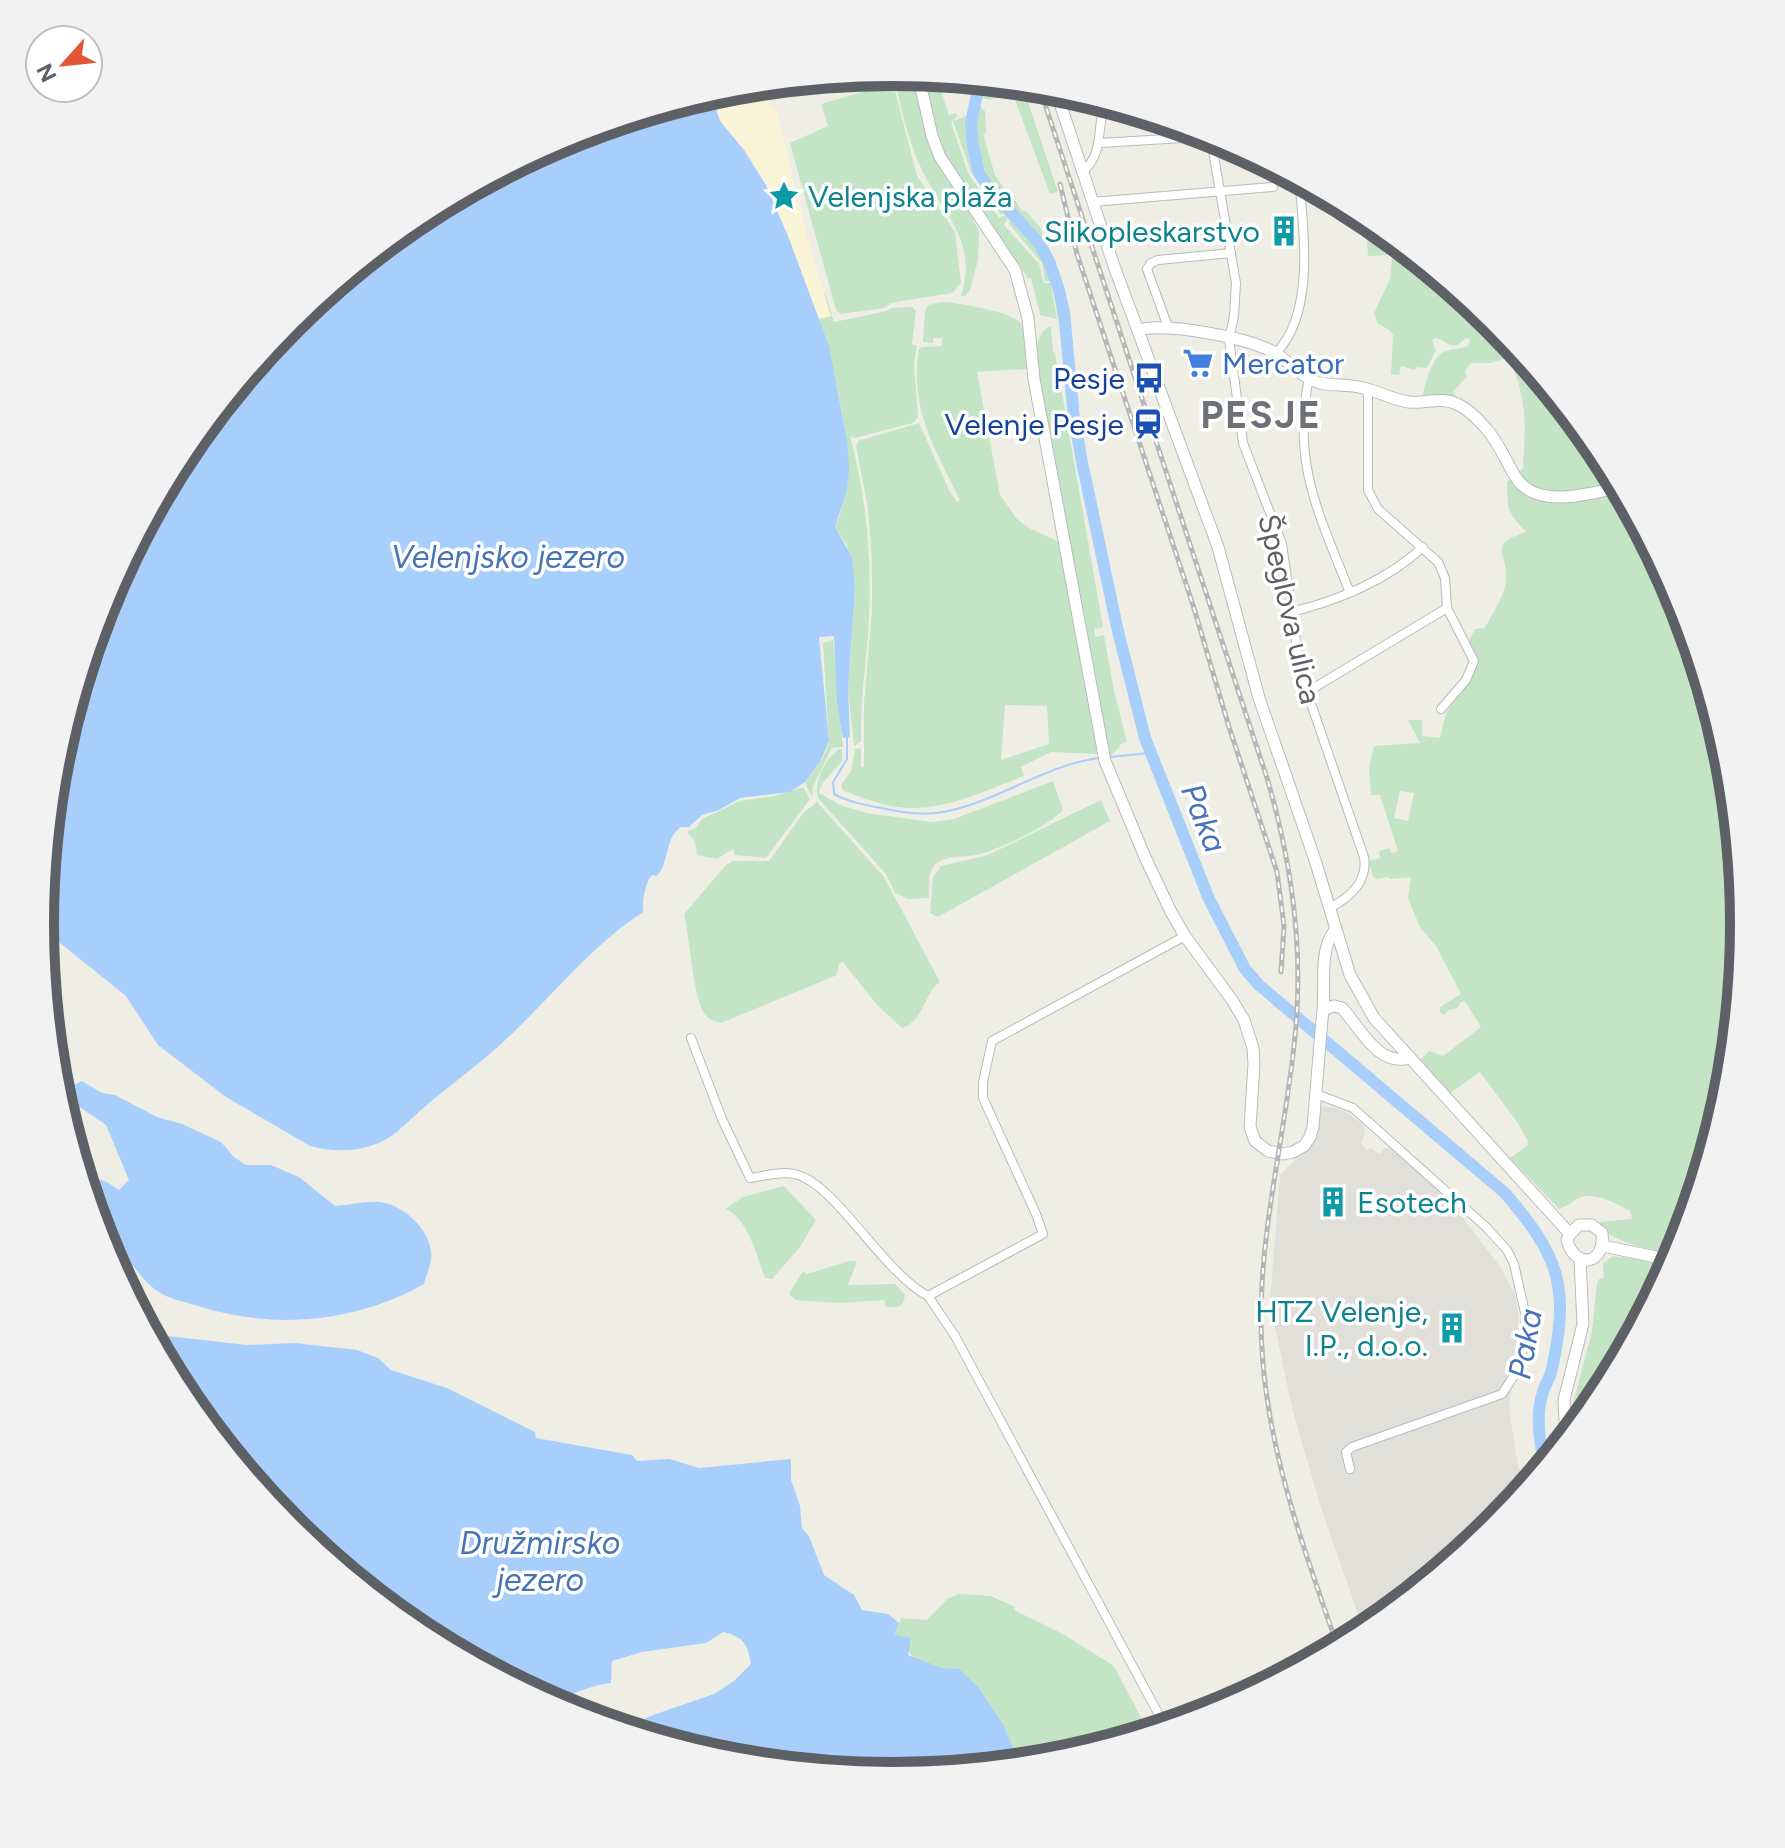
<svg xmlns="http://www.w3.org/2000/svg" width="1785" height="1848" font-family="Figtree,sans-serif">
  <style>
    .industrial { fill: #e1dfd9 }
    .green { fill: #c3e5c6; fill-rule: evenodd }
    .sand { fill: #f9f4d6 }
    .water { fill: #a8cffc }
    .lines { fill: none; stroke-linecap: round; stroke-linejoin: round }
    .stream { stroke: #a8cffc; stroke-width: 2 }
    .river { stroke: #a8cffc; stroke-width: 12 }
    .street-casing { stroke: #b7babf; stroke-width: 10 }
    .secondary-casing { stroke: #b9bbc0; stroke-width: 13 }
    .street { stroke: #fff; stroke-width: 8 }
    .secondary { stroke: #fff; stroke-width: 11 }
    .rail-casing { stroke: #b5b6b6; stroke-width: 5 }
    .rail { stroke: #fff; stroke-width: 2; stroke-dasharray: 6; stroke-linecap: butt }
    .labels { text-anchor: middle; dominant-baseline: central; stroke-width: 7; stroke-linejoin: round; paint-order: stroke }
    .culture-label { font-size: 30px; fill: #0d838f; stroke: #fff; text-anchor: start }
    .shop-label { font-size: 30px; fill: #366cbe; stroke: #fff; text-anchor: start }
    .transit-label { font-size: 30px; fill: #164399; stroke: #fff; text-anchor: end }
    .street-label { font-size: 30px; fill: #5d6065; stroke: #fff }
    .water-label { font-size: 32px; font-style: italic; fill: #4773b7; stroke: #fff }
    .district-label { font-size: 38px; font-weight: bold; letter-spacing: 2px; fill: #6e7277; stroke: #fff }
    .rim { fill: none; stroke: #5d6065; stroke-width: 10 }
  </style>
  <rect width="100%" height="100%" fill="#efeee5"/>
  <polygon class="industrial" points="1322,1106 1337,1108 1349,1114 1364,1126 1365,1133 1361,1143 1367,1150 1371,1148 1379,1154 1386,1148 1391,1148 1446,1195 1501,1268 1515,1295 1519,1316 1509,1407 1517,1461 1525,1490 1495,1527 1365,1634 1321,1508 1292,1408 1270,1302 1280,1175 1316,1139"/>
  <g class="green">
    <polygon points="863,74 805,92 802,96 791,98 784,93 788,82"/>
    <path d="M 909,75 L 913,76 L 932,150 L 968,208 L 979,232 L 978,260 L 970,290 L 965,296 L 961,296 C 978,241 945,217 923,172 C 909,144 902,114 896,84 L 901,82 L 900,77 Z"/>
    <polygon points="924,75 936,76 949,115 956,113 957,117 951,122 968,173 999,218 1006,215 1008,218 1004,225 1039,264 1044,283 1050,283 1051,286 1057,319 1040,315 1031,278 1028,278 951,167 939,141"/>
    <polygon points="984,81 1022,84 1058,192 1050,194 1012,92 989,100 982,97"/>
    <polygon points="893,83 917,176 955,232 961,283 952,293 891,303 884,308 841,314 836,310 790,143 828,126 821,104"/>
    <path d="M 980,106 L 985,111 L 986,132 L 983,134 L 995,175 L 1009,196 L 1012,195 L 1022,212 L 1026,211 L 1040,227 L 1046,245 C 1009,207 962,165 980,106 Z"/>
    <path d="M 969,115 C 959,152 981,188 1007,211 L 1001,215 L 971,172 L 953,121 Z"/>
    <polygon points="1366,215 1392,236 1387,255 1368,256"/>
    <path d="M 1012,218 C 1041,244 1060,281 1062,321 L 1058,320 L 1052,281 L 1045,281 L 1042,263 L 1009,224 Z"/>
    <path d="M 1394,238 L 1496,322 L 1602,451 L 1680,598 L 1693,640 L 1682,639 L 1673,626 L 1681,640 L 1694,645 L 1729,758 L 1745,924 L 1729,1091 L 1677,1256 C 1650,1249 1621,1245 1599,1227 L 1599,1222 L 1632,1219 L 1630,1211 C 1616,1204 1593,1190 1577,1199 C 1571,1203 1567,1206 1559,1209 L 1510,1158 L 1527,1146 L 1528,1141 L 1517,1122 L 1480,1072 L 1450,1093 L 1420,1060 L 1429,1051 L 1443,1056 L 1481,1027 L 1465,1001 L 1461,1002 L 1457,1008 L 1449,1010 L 1443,1015 L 1440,1012 L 1440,1007 L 1461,994 L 1436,946 L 1420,927 L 1408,898 L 1411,877 L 1391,879 L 1388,877 L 1376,879 L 1373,876 L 1368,861 L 1380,858 L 1379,851 L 1389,848 L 1392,853 L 1398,851 L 1380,795 L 1371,795 L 1369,768 L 1374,746 L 1420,743 L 1408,720 L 1422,720 L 1422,736 L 1440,738 L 1446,713 L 1474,671 L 1476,660 L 1468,643 L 1475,629 L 1485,628 C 1492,614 1504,597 1506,581 C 1508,551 1486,545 1526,532 L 1513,517 L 1508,507 L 1507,482 L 1523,469 C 1525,426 1528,406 1512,364 L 1503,359 L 1491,363 L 1471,363 L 1465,371 L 1467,376 L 1453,392 L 1457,397 L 1455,400 L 1428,398 L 1423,395 C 1425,383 1431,361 1442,353 C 1448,349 1460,349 1468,346 L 1470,339 L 1466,338 C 1451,353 1450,342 1436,338 L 1432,340 L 1436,350 L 1427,368 L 1416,367 L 1415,370 L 1401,366 L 1399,375 L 1391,374 L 1393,335 L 1390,330 L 1378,324 L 1374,313 L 1390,279 ZM 1400,791 L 1414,793 L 1408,821 L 1394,818 Z"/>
    <path d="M 821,293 L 825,293 L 834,322 L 887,311 L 891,308 L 912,307 L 916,311 L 912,344 L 917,346 L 914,364 L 918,417 L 913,423 L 854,438 L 850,436 C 866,495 872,557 869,618 C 867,660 860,700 861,741 L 854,746 L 848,689 L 855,589 L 847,545 L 835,527 C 864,467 833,356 809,296 Z"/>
    <path d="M 941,302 C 955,302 1015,312 1021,324 C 1027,336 1026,356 1027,369 L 977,372 L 1000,495 L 1017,519 L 1029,528 L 1061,543 L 1097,754 L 1051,752 L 1021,767 L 1024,776 C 985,791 941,813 897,807 C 878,804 861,797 843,791 L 841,785 L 851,771 L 855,749 L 861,748 L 861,767 L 864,767 L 864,703 L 872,610 L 872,561 L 868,509 L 856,446 L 858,441 L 919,423 L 950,492 L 957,502 L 960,500 C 935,449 909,409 919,349 L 922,347 L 942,346 L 942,338 L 933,338 L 933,343 L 923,342 L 925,311 L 928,305 ZM 1005,705 L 1047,706 L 1049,744 L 1001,760 Z"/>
    <path d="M 1051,326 L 1053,352 L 1055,353 L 1103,627 L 1094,629 L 1095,637 L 1104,635 L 1114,691 L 1127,742 L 1119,745 L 1120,747 L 1109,757 L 1039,373 C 1037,356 1033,333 1051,326 Z"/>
    <polygon points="833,640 843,747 832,748 813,786 812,797 805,783 823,758 829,743 823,643"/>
    <path d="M 839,749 L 842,749 L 842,761 L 822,784 L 819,793 L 840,805 L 866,813 L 932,822 L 954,819 L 1053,781 L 1063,810 C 1046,828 1005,846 980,854 C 966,858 943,854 933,867 C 928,875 929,889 929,898 L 908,899 L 895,893 L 886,874 L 818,798 C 813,781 826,758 839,749 Z"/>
    <polygon points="800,788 804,788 810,799 766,858 735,855 733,849 717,859 697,855 695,841 687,832 696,828 702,819 740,801 775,796"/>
    <polygon points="1101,800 1110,821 938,917 930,913 933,877 941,866 988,855"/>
    <path d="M 817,802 L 884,877 L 940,982 C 923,994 925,1020 902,1028 L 877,1005 L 843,962 L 839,964 L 837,975 L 721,1023 C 715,1021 709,1020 705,1014 C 693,1000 690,937 684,914 L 726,865 L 733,861 L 769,861 L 804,812 Z"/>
    <path d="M 784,1186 L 816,1220 L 800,1247 L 772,1279 L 765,1278 C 758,1258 746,1215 725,1209 L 743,1197 Z"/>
    <polygon points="1613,1256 1672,1265 1601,1398 1572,1433 1572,1408 1592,1331 1597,1283 1599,1279 1604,1278 1603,1263"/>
    <path d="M 849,1261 L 857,1261 L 848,1285 L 895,1284 L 905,1295 C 903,1308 897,1309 885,1306 L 885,1300 L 839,1303 L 795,1300 L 789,1294 L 803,1271 L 807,1274 Z"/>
    <polygon points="959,1594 991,1596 1015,1607 1014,1610 1063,1634 1114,1666 1149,1733 1058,1760 1020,1764 974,1683 915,1659 894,1635 901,1618 927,1620 947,1599"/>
  </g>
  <polygon class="sand" points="755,85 777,113 810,248 831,316 819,319 766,185 744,150 720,121 715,106 706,94 727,88"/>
  <g class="water">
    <path d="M 706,94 L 715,106 L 720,121 L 744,150 L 766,185 L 788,236 L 829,346 L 847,440 L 849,469 L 847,490 L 835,527 L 852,557 L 855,589 L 848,688 L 850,737 L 843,738 L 837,703 L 834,636 L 819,637 L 829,741 L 820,762 L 805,782 L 790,792 L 740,798 L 719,810 L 702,815 L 689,827 L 681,827 C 664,839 670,862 657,876 L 652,875 C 645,882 642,902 643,912 C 594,944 555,992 513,1033 C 487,1058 457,1080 429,1103 C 413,1116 396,1137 376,1144 C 356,1152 331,1152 310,1146 L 226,1097 L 158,1045 L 126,996 L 40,927 L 56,757 L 105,597 L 184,450 L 290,321 L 419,215 L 567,136 Z"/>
    <path d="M 82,1081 L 102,1093 L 115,1095 L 157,1117 L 182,1124 L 221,1142 L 234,1157 L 246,1165 L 271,1165 L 299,1177 L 335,1206 C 349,1205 366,1201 380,1202 C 405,1205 434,1233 431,1259 C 430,1267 426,1276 424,1284 C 355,1323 273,1330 198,1306 C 185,1302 169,1299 157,1291 C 142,1280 133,1265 121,1250 C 108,1233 95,1219 89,1198 L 95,1196 L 88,1180 C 101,1177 109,1183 119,1190 L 129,1180 L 106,1125 L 71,1101 L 64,1090 Z"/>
    <path d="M 150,1334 L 247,1345 L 295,1343 L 357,1350 L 378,1358 L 391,1370 L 447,1388 L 535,1432 L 536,1438 L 632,1455 L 637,1461 L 669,1459 L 699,1468 L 791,1459 L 791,1480 L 800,1506 L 802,1528 L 809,1536 L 824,1575 L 854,1595 L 862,1610 L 888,1614 L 899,1623 L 894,1635 L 911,1638 L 908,1655 L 942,1668 L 959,1669 L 978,1687 L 1003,1724 L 1020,1764 L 892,1776 L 726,1760 L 622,1729 L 653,1715 L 714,1694 L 734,1681 L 751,1664 C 748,1644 743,1636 723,1632 L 706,1643 L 642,1652 L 612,1661 L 611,1683 C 595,1685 586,1689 571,1694 C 560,1697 549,1691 538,1696 L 419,1633 L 289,1526 L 183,1397 Z"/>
  </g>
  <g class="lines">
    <g class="stream">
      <path d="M 847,737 L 847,759 L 833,782 L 834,794 C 849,802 865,805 881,808 C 899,812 918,815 936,813 C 992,806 1043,765 1099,758"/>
      <polyline points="1110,757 1150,753"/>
    </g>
    <path class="river" d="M 980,80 L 971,123 L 973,146 L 979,173 L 991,191 L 1039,243 L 1049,261 L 1059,290 L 1064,312 L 1074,418 L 1082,462 L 1117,627 L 1145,738 L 1209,899 L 1245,969 L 1259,985 L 1505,1193 C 1559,1256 1570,1286 1552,1369 C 1550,1378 1545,1384 1543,1392 C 1535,1415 1540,1444 1545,1467"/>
    <g class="street-casing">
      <g id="street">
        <path d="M 1210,134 L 1236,283 L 1234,316 L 1229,339 L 1243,443 L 1282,544 L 1299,662 L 1307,692 L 1364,857 C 1368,882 1350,897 1330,908"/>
        <polyline points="1100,143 1216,136"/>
        <path d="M 1082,172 C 1106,153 1095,126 1106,102"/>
        <polyline points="1092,202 1273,187"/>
        <polyline points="1168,327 1147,269 1151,263 1158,260 1231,253"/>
        <path d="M 1276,353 C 1315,314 1304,230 1299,179"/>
        <path d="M 1309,378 C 1291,463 1320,516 1350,593"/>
        <polyline points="1368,389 1368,490 1378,509 1438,562 1445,578 1447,608 1474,661 1466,680 1441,709"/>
        <path d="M 1291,612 C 1337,601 1388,580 1423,547"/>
        <polyline points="1307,692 1447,608"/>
        <path d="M 691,1038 L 722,1119 L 750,1178 C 764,1176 781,1171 794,1174 C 834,1181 883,1273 928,1296"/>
        <polyline points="1316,1094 1353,1108 1486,1227 1507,1250 1514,1264 1526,1317 1522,1354 1517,1371 1502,1394 1352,1447 1346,1452 1350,1469"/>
        <polyline points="1166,1728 955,1336 928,1296 1043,1234 1036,1214 983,1098 983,1082 992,1041 1185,936"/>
      </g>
    </g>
    <g class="secondary-casing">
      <g id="secondary">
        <path d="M 918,74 L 932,136 L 940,157 L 1015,270 L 1028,318 L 1034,379 L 1105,761 L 1145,857 L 1171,912 L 1185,936 L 1232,1000 L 1244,1020 L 1253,1048 L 1254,1064 L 1250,1127 L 1255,1141 L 1268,1151 L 1283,1154 L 1293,1152 L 1304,1146 L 1310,1137 L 1313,1127 L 1322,1019 C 1327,992 1317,952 1335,930"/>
        <path d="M 1055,88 L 1114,266 L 1218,547 L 1259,698 L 1315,860 L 1350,975 L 1374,1018 L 1570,1234 L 1567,1240 C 1574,1269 1606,1266 1602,1233 L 1592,1225 L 1579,1225 L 1570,1234"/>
        <path d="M 1138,330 C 1165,322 1251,338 1275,353 C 1290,362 1302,378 1320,383 C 1334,386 1349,384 1363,388 C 1378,391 1393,400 1409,402 C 1426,404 1441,396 1457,404 C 1470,410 1480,421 1489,432 C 1501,447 1507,464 1517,479 C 1538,510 1592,493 1621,487"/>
        <path d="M 1325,1009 L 1334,1006 L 1342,1008 C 1361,1029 1378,1067 1410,1058"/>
        <polyline points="1603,1246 1675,1261"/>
        <polyline points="1566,1441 1564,1400 1583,1324 1580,1259"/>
      </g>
    </g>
    <use href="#street" class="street"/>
    <use href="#secondary" class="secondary"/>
    <g class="rail-casing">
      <g id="rail">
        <path d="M 1039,86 L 1267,778 C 1292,863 1304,948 1295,1036 C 1286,1131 1261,1223 1261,1319 C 1261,1434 1301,1540 1338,1648"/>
        <polyline points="1060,184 1077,254 1193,605 1229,727 1277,872 1284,926 1281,972"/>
      </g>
    </g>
    <use href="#rail" class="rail"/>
  </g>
  <defs>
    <g id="sight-bare" transform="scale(2.4)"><path d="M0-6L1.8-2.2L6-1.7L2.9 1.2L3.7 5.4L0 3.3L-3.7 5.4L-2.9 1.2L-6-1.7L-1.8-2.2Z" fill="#0f9aa8" stroke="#fff" stroke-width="2.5" paint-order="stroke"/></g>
    <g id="building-bare" transform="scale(2.4)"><path d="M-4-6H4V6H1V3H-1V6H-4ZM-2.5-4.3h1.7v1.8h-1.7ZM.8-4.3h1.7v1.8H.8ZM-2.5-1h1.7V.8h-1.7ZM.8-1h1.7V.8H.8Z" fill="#0f9aa8" stroke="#fff" stroke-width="2.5" paint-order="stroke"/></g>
    <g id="supermarket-bare" transform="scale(2.4)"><path d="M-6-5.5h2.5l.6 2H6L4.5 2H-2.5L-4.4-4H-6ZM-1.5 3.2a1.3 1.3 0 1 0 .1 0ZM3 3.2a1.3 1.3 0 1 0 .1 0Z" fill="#3f7fe0" stroke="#fff" stroke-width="2.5" paint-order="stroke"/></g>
    <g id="bus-bare" transform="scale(2.4)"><path d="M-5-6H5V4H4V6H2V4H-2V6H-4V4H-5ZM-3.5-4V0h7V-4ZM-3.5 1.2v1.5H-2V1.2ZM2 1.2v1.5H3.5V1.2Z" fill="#1a4fb4" stroke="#fff" stroke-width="2.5" paint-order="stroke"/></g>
    <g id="station-bare" transform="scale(2.4)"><path d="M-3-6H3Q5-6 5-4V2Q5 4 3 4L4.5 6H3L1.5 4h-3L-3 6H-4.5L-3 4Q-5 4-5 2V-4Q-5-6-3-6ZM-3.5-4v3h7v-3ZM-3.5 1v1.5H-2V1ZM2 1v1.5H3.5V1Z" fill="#1a4fb4" stroke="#fff" stroke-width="2.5" paint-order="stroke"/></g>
  </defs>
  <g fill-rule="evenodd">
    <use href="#sight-bare" x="784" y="196"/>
    <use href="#building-bare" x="1284" y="231"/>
    <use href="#supermarket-bare" x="1198" y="363"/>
    <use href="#bus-bare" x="1149" y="378"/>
    <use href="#station-bare" x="1148" y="424"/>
    <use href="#building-bare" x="1333" y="1202"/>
    <use href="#building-bare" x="1452" y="1328"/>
  </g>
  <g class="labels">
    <g class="culture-label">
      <text x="808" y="196">Velenjska plaža</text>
      <text x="1260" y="231" text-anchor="end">Slikopleskarstvo</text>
      <text x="1357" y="1202">Esotech</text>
      <text x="1428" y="1311" text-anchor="end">HTZ Velenje,<tspan x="1428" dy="34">I.P., d.o.o.</tspan></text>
    </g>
    <g class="shop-label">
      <text x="1222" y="363">Mercator</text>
    </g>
    <g class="transit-label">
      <text x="1125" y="378">Pesje</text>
      <text x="1124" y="424">Velenje Pesje</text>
    </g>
    <g class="street-label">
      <text transform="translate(1290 609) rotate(77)">Špeglova ulica</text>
    </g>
    <g class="water-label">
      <text x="508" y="557">Velenjsko jezero</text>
      <text transform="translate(1204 818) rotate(68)">Paka</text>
      <text transform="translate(1525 1344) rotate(-80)">Paka</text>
      <text x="540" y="1543">Družmirsko<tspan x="540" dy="37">jezero</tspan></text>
    </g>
    <g class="district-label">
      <text x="1261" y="415">PESJE</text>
    </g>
  </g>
  <path d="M0 0H1785V1848H0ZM54 924a838 838 0 1 1 1676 0a838 838 0 1 1-1676 0Z" fill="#f2f2f3" fill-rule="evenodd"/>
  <path class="rim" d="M54 924a838 838 0 1 1 1676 0a838 838 0 1 1-1676 0Z"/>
  <g transform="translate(64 64) rotate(243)"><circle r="38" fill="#ffffff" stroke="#bebfc1" stroke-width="2"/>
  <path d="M0-6L14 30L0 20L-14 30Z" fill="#e45436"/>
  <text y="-12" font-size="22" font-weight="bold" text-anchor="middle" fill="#5d6065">N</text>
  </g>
</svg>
